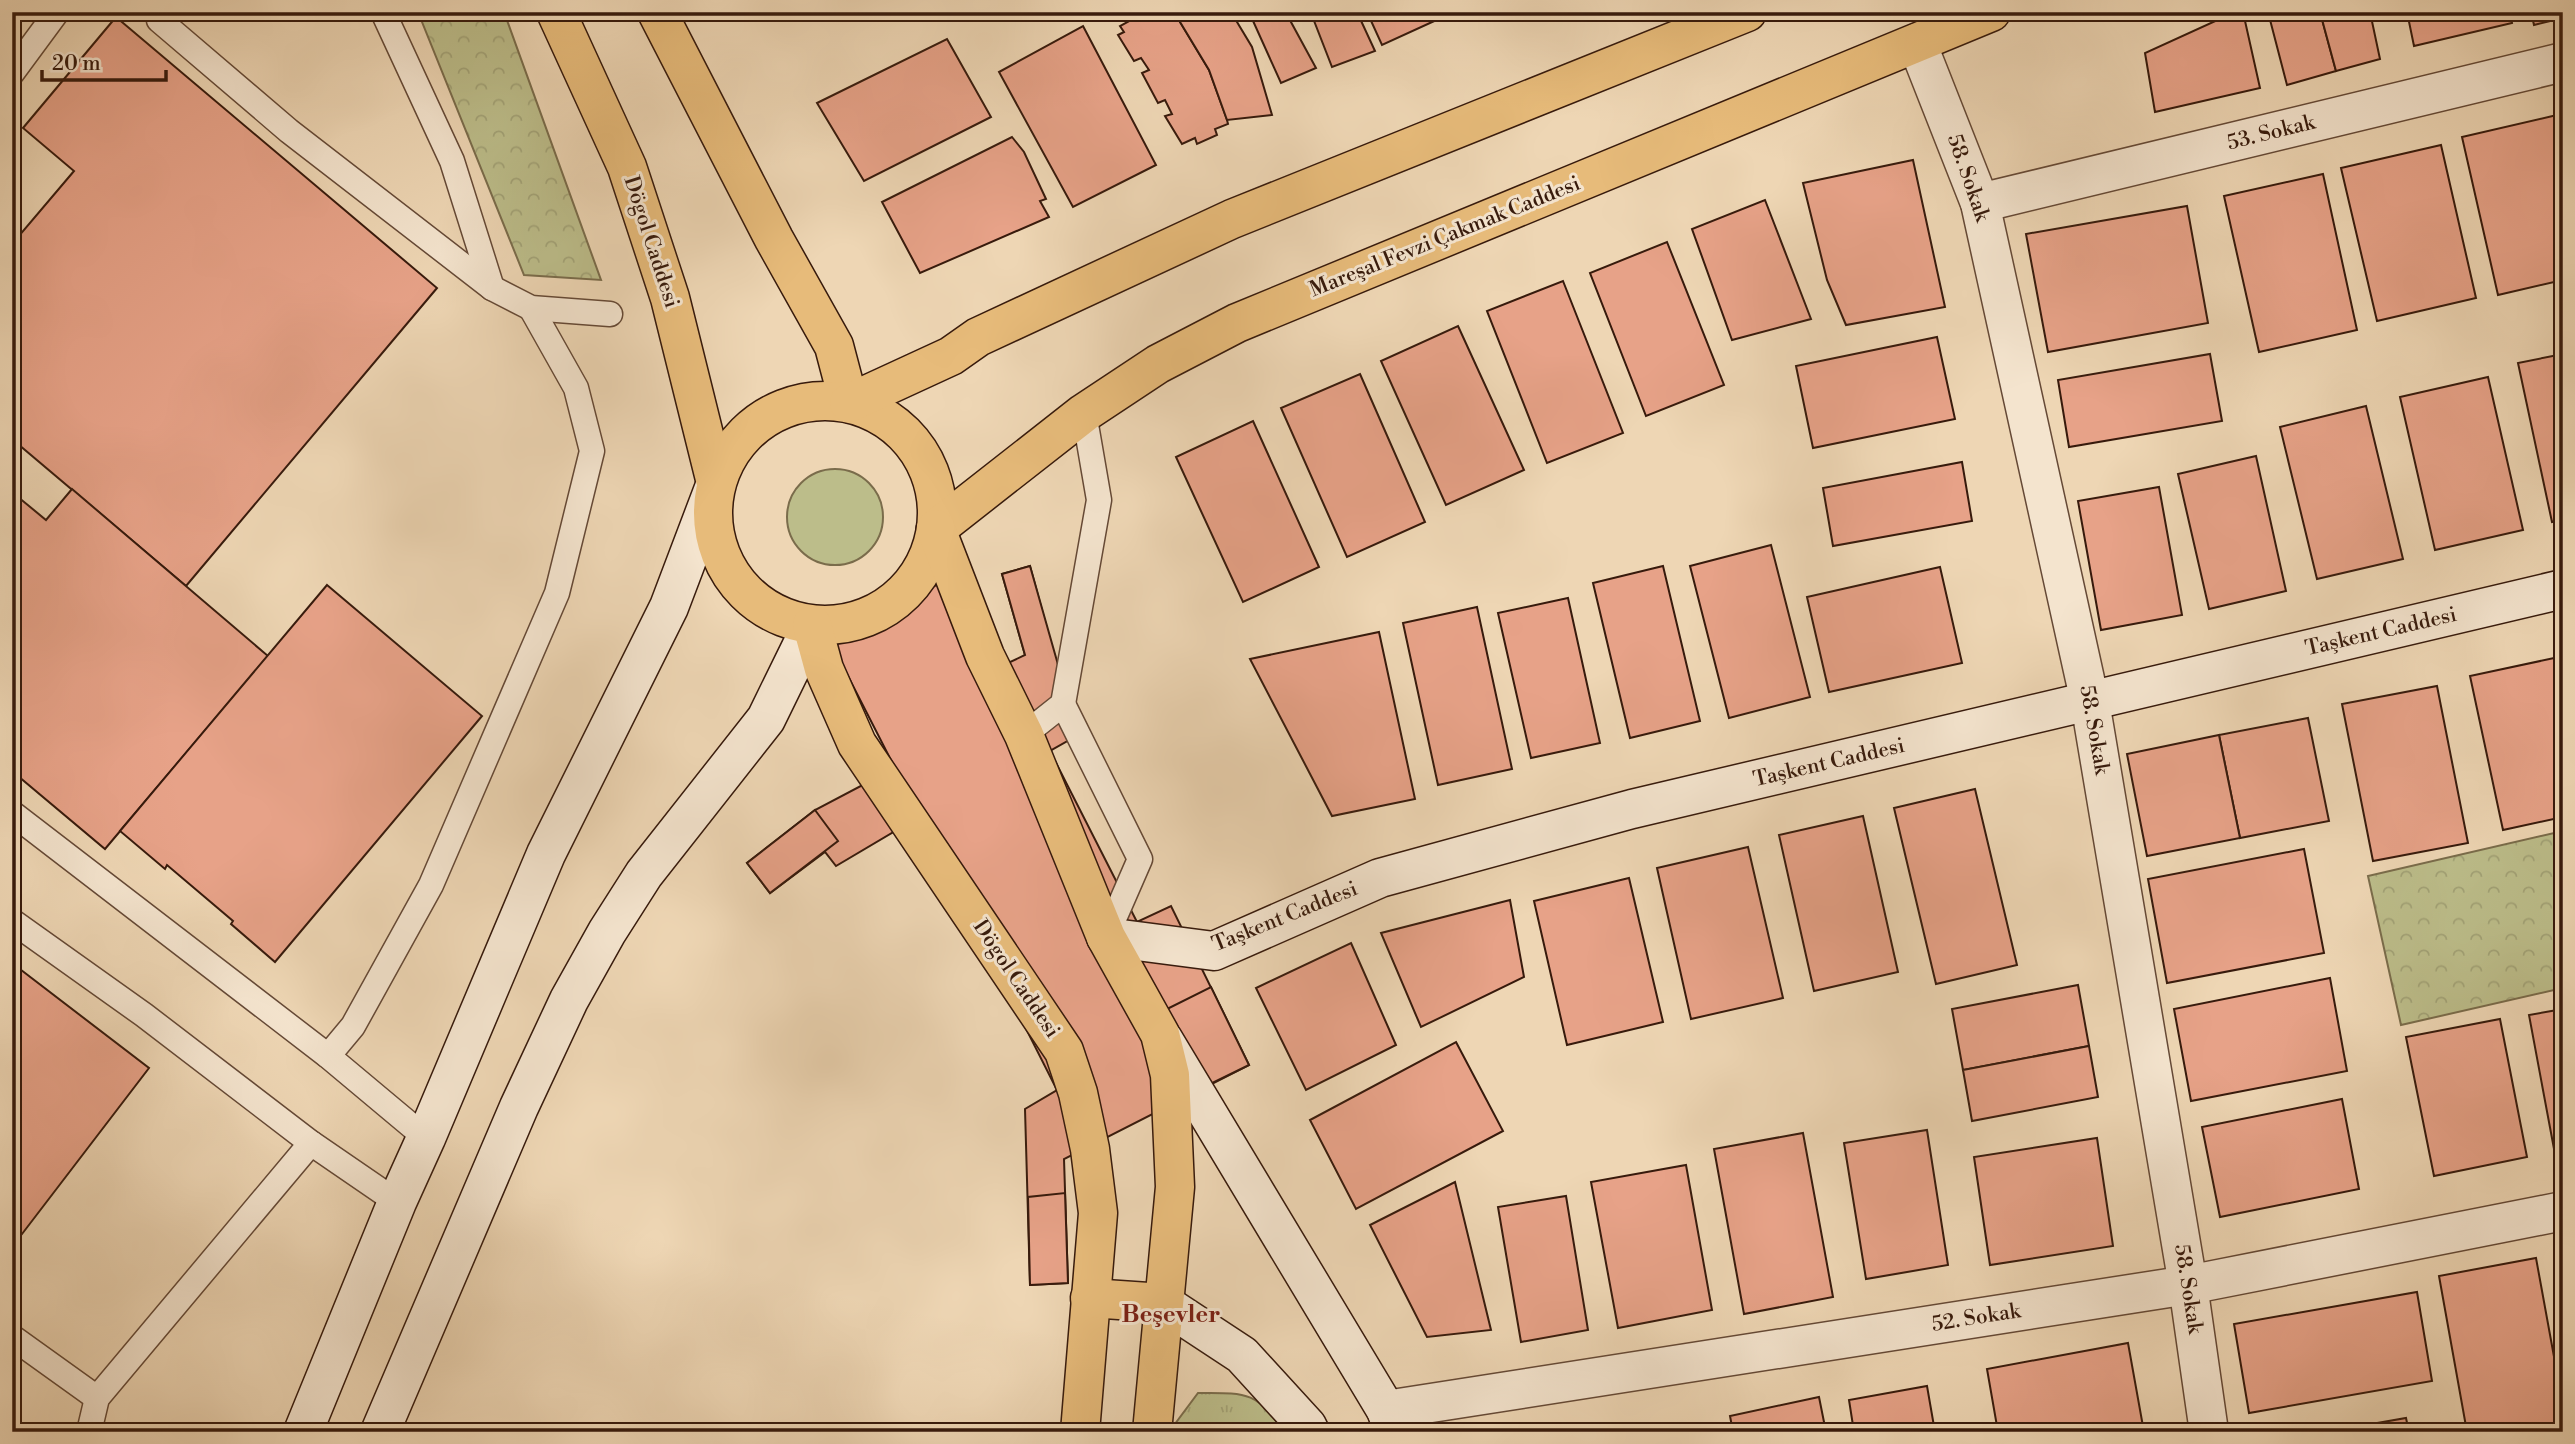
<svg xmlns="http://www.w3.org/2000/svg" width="2575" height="1444" font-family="'Libre Bodoni',serif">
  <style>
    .grass { fill: #bcbd8a; stroke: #7a6c4b; stroke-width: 2 }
    .forest { fill: url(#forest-crowns); stroke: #7a6c4b; stroke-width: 2 }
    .park { fill: url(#park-tufts); stroke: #7a6c4b; stroke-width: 2 }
    .building { fill: #e7a288; stroke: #371a0c; stroke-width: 2 }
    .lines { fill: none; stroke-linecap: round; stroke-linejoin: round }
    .lane-casing { stroke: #654936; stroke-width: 27 }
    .street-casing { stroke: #654936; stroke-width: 41 }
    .secondary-casing { stroke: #371a0c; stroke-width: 41 }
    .primary-casing { stroke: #371a0c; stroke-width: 41 }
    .lane { stroke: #f4e4ce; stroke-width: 24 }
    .street { stroke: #f4e4ce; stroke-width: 38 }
    .secondary { stroke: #f4e4ce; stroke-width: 38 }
    .primary { stroke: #e7bb7a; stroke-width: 38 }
    .labels { text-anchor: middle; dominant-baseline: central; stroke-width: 6; stroke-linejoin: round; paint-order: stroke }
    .street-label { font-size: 21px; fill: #371a0c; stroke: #f4e4ce }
    .quarter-label { font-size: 24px; font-weight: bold; fill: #7a1f14; stroke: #f4e4ce }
  </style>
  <defs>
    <pattern id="forest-crowns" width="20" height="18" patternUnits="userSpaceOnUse" patternTransform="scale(1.75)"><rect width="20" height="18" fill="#bcbd8a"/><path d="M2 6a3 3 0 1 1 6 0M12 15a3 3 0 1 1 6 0" fill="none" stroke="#a2a276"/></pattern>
    <pattern id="park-tufts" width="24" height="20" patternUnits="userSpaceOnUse" patternTransform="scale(1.75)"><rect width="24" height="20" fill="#bcbd8a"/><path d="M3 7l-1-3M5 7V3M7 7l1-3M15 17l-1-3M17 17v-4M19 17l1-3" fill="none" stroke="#a2a276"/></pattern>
  </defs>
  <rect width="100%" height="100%" fill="#eed6b4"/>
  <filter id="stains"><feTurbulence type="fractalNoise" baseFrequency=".00286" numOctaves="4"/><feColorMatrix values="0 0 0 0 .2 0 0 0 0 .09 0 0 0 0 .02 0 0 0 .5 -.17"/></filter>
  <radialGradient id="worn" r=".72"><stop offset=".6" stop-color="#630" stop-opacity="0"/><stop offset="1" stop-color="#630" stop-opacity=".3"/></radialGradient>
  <circle class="grass" cx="835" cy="517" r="48"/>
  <g class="forest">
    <polygon points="418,12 504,12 601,280 524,275"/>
    <polygon points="2563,831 2563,988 2401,1025 2368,876"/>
  </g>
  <path class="park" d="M 1198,1393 C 1242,1393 1259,1390 1283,1432 L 1169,1432 Z"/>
  <g class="building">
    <polygon points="1131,12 1174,12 1209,70 1227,120 1228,124 1215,129 1217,135 1197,144 1195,138 1182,144 1165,116 1172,114 1165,100 1158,103 1142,73 1149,70 1141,58 1134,61 1118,35 1124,32 1120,26 1135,18"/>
    <polygon points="1174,12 1231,12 1252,47 1272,115 1227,120 1209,70"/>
    <polygon points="1249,12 1299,12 1291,22 1316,68 1281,83"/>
    <polygon points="1313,12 1357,12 1375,51 1332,67 1311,13"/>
    <polygon points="1367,12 1454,12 1382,45"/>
    <polygon points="2235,12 2243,12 2260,88 2155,112 2145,53"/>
    <polygon points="2268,12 2320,12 2336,71 2287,85"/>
    <polygon points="2320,12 2370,12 2380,59 2336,71"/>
    <polygon points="2407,12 2510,12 2512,23 2414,46"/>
    <polygon points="2531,12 2563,12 2563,18 2534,25"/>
    <polygon points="116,17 437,288 186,586 12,439 12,244 74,171 23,128"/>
    <polygon points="1083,26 1156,165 1073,207 999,72"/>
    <polygon points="947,39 991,117 864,181 817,103"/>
    <polygon points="2557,115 2563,140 2563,280 2498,295 2462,137"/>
    <polygon points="1012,137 1024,152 1046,199 1040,201 1049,217 920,273 882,202"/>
    <polygon points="2441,145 2476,298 2377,321 2341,168"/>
    <polygon points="1913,160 1945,307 1846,325 1827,280 1803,183"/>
    <polygon points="2323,174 2357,330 2259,352 2224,196"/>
    <polygon points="1765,200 1811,319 1732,340 1692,229"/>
    <polygon points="2187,206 2208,323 2048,352 2026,234"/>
    <polygon points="1667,242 1724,385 1646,416 1590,273"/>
    <polygon points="1563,281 1623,433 1547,463 1487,311"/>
    <polygon points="1458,326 1524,470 1446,505 1381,361"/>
    <polygon points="1937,337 1955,419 1813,448 1796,366"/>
    <polygon points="2210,354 2222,421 2069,447 2058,380"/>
    <polygon points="2563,354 2563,520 2552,522 2518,363"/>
    <polygon points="1360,374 1425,522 1347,557 1281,408"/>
    <polygon points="2488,377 2523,530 2435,550 2400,397"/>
    <polygon points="2366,406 2403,559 2317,579 2280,427"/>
    <polygon points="1253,421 1319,567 1243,602 1176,457"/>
    <polygon points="2256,456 2286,591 2209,609 2178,474"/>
    <polygon points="1962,462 1972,521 1833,546 1823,488"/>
    <polygon points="2159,487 2182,615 2101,630 2078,501"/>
    <polygon points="72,489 268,656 105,849 12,771 12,492 46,520"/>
    <polygon points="1771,545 1810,697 1729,718 1690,566"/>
    <polygon points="1030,566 1052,647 1025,655 1002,574"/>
    <polygon points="1030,566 1078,735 1050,751 1137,922 1171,906 1249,1065 1064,1159 1068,1283 1030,1285 1025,1109 1057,1090 919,817 836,866 825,852 770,893 747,863 815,810 895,768 829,639 960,573 1006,664 1025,655 1002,574"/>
    <polygon points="1663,566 1700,721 1630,738 1593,583"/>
    <polygon points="1940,567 1962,663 1829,692 1807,597"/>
    <polygon points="327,585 482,716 275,962 231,924 233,921 167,865 165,869 120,831"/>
    <polygon points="1568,598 1600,743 1531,758 1498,613"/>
    <polygon points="1477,607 1512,769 1438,785 1403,623"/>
    <polygon points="1379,632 1415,799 1332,816 1250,659"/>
    <polygon points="2559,657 2563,677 2563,817 2503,830 2470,676"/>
    <polygon points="2437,686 2468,843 2373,861 2342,704"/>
    <polygon points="2308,718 2329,821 2240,838 2219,735"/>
    <polygon points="2219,735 2240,838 2147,856 2127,754"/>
    <polygon points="1975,789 2017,965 1936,984 1894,808"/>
    <polygon points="815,810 838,841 770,893 747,863"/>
    <polygon points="1863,816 1898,972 1814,991 1779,835"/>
    <polygon points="1748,847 1783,998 1691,1019 1657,868"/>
    <polygon points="2304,849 2324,953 2167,983 2148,879"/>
    <polygon points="1629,878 1663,1022 1567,1045 1534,901"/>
    <polygon points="1510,900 1524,977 1421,1027 1381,933"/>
    <polygon points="1351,943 1396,1045 1306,1090 1256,988"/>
    <polygon points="12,963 149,1068 22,1234 12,1227"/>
    <polygon points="2330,978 2347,1071 2191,1101 2174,1009"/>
    <polygon points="2078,985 2089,1046 1963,1070 1952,1009"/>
    <polygon points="1211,987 1249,1065 1196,1091 1157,1014"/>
    <polygon points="2563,1009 2563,1163 2557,1165 2529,1015"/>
    <polygon points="2500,1019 2527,1157 2434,1176 2406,1037"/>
    <polygon points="1456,1042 1503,1131 1356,1209 1310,1120"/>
    <polygon points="2089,1046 2098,1097 1972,1121 1963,1070"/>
    <polygon points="2342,1099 2359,1189 2220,1217 2202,1127"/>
    <polygon points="1927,1130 1948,1265 1866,1279 1844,1143"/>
    <polygon points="1803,1133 1833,1297 1744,1314 1714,1149"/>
    <polygon points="2097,1138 2113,1246 1990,1265 1974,1157"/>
    <polygon points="1686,1165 1712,1310 1618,1328 1591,1182"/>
    <polygon points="1455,1182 1491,1330 1427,1337 1370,1225"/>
    <polygon points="1065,1193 1068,1283 1030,1285 1028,1197"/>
    <polygon points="1566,1196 1588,1330 1521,1342 1498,1207"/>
    <polygon points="2536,1258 2563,1406 2563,1424 2523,1432 2467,1432 2439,1276"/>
    <polygon points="2417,1292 2432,1381 2249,1413 2234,1324"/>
    <polygon points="2128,1343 2144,1432 1998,1432 1987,1369"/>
    <polygon points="1927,1386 1935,1432 1854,1432 1849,1400"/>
    <polygon points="1819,1397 1826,1432 1733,1432 1730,1416"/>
    <polygon points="2406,1418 2409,1432 2326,1432"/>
  </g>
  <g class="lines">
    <g class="lane-casing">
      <g id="lane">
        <polyline points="166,12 159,20 289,131 492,288 531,308 610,314"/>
        <polyline points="383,12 452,161 492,288"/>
        <polyline points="12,73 57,12"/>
        <polyline points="1063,704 1140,859 1106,937"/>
        <polyline points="1024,735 1063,704 1099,500 1084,413"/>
        <polyline points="12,813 328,1056 426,1138"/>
        <polyline points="12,921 144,1015 311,1143 397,1202"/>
        <polyline points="328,1056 353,1026 431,885 557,593 592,451 576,388 531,308"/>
        <polyline points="12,1337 97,1398"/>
        <polyline points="89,1432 97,1398 311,1143"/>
      </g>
    </g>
    <g class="street-casing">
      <g id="street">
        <polyline points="1917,43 1980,203 2090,702 2188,1285 2209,1432"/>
        <polyline points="1980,203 2563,62"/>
        <polyline points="1386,1410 2188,1285 2563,1211"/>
      </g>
    </g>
    <g class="secondary-casing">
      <g id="secondary">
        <polyline points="1106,937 1214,951 1380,878 1632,809 2563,589"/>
        <polyline points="1163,1039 1386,1410 1394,1432"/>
        <polyline points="1163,1303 1242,1355 1307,1426 1310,1432"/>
        <polyline points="303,1432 397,1202 426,1138 546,854 669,607 716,483"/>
        <polyline points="380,1432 519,1107 569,1000 607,932 644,874 766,719 812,625"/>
      </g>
    </g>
    <g class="primary-casing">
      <g id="primary">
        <polyline points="556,12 627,167 670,298 716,483"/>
        <polyline points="657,12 774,239 834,346 849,403"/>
        <circle cx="825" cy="513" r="112"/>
        <polyline points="849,403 951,356 978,337 1232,219 1747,12"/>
        <polyline points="936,529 1084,413 1158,364 1237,323 1991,12"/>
        <polyline points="936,529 985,656 1024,735 1106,937 1160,1034 1170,1075 1175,1187 1152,1432"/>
        <polyline points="812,625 824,669 857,744 1064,1051 1078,1093 1090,1149 1098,1213 1080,1432"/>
        <polyline points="1090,1298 1163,1303"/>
      </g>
    </g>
    <use href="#lane" class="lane"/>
    <use href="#street" class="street"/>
    <use href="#secondary" class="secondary"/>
    <use href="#primary" class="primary"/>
  </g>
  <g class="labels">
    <g class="street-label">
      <text transform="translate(2271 133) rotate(-14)">53. Sokak</text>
      <text transform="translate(1968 178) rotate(71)">58. Sokak</text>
      <text transform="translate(1445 237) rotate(-22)">Mareşal Fevzi Çakmak Caddesi</text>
      <text transform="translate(651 242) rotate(72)">Dögol Caddesi</text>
      <text transform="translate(2381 632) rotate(-13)">Taşkent Caddesi</text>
      <text transform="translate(2094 730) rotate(80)">58. Sokak</text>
      <text transform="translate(1829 763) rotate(-13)">Taşkent Caddesi</text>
      <text transform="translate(1285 917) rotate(-22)">Taşkent Caddesi</text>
      <text transform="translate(1016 979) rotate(56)">Dögol Caddesi</text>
      <text transform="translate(2188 1289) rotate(81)">58. Sokak</text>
      <text transform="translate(1976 1318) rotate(-9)">52. Sokak</text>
    </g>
    <g class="quarter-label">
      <text x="1171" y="1315">Beşevler</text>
    </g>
  </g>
  <rect width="2575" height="1444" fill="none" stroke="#eed6b4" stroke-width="42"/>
  <rect x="14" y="14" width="2547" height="1416" fill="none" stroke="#371a0c" stroke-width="3.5"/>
  <rect x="21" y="21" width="2533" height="1402" fill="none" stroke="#371a0c" stroke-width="2"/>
  <path d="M42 70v10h124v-10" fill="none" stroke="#371a0c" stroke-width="3.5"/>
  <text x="52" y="70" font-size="21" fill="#371a0c" stroke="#f4e4ce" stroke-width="5" paint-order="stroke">20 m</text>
  <rect width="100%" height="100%" filter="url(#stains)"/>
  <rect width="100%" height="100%" fill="url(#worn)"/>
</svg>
